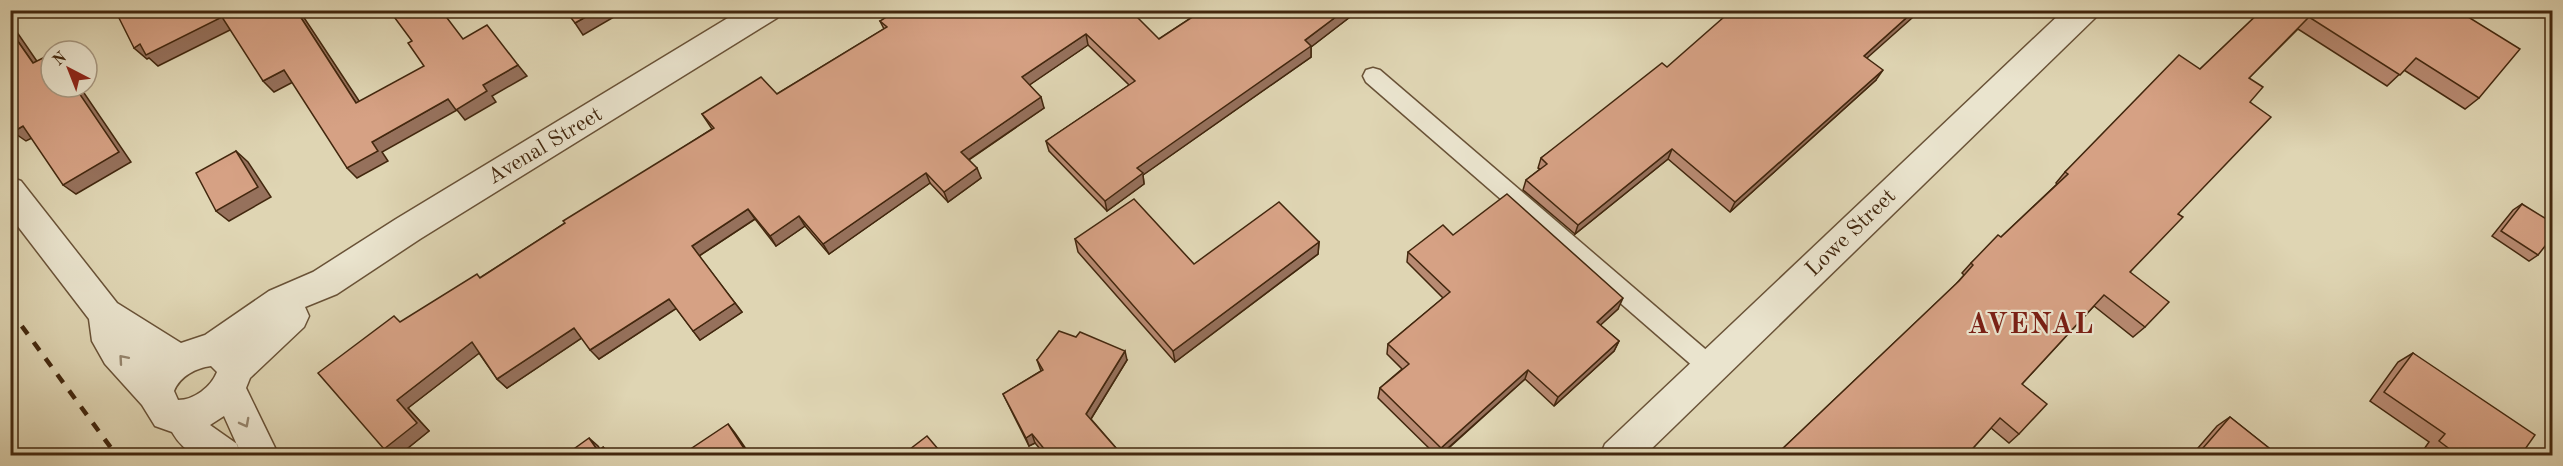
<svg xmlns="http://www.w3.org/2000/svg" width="2563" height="466" font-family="'Old Standard TT',serif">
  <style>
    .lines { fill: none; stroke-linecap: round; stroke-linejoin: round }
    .lane-casing { stroke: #695237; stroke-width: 3 }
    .street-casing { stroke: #695237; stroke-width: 3 }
    .lane { fill: #eae4ce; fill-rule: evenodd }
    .street { fill: #eae4ce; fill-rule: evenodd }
    .rail { stroke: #42270e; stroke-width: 4.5; stroke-dasharray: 10 10; stroke-linecap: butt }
    .wall { fill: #b88a72; stroke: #42270e; stroke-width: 1.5 }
    .shaded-wall { fill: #96715c; stroke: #42270e; stroke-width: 1.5 }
    .building { fill: #d6a184; stroke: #42270e; stroke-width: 1.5 }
    .oneway { stroke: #96866e }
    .labels { text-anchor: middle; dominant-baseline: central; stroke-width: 4.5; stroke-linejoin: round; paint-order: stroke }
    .street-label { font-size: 22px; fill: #42270e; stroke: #eae4ce }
    .district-label { font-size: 28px; font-weight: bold; letter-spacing: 1.5px; fill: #7a1f14; stroke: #eae4ce }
  </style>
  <rect width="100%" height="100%" fill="#dfd5b3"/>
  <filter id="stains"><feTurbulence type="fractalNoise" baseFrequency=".00333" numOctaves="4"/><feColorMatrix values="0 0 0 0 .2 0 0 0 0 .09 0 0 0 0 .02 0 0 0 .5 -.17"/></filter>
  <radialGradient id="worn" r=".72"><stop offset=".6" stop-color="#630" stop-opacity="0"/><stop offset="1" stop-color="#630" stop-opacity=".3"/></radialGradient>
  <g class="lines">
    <g class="lane-casing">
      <polygon id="lane" points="1373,68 1380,70 1718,360 1721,367 1718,374 1710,377 1702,374 1366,82 1363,76 1366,70"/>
    </g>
    <g class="street-casing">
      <g id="street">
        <path d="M 741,10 L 781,10 L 777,18 L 420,239 L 337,294 L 305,307 L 309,316 L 304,327 L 250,378 L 246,388 L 279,456 L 242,456 L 224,416 L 210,425 L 237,444 L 242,456 C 210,456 190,463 172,432 L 155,426 L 142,405 L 105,364 L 92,341 L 89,319 L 10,216 L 10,177 L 21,181 L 117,303 L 181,343 L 205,335 L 269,291 L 313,272 L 396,219 ZM 211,366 L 217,372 C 211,387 194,400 178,400 L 174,391 C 180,376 196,368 211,366 Z"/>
        <polygon points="2064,10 2099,10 2095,18 1644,456 1600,456 1605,444"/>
      </g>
    </g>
    <use href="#lane" class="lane"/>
    <use href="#street" class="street"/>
    <polyline class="rail" points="10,310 117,456"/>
  </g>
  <g class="wall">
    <polygon points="1203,10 1359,10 1311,47 1311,57 1143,175 1144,184 1107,211 1049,151 1046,141 1129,85 1088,45 1029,85 1044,108 969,160 981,178 948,202 930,183 829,254 805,226 776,246 755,219 699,256 742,312 700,340 676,308 599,359 582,338 507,388 497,379 479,353 408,408 429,431 398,456 393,456 384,449 481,277 712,129 702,114 777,94 884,29 880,21 1159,39"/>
    <polygon points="2262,10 2457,10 2479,98 2465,109 2404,70 2387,86 2298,29 2249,78 2250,102 2178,214 2130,272 2145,327 2133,337 2094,306 2022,384 2019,434 2009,443 1991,428 1966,456 1775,456 1956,284 1964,275 1962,273 1971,263 2001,237 2057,184 2056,183 2065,172 2200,69"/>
    <polygon points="1867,58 1876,80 1730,212 1668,159 1575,234 1523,190 1526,180 1540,169 1538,168 1541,158 1667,67"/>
    <polygon points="2522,204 2538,255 2529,261 2492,236 2513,210"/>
    <polygon points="1453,235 1618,309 1600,325 1619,341 1614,351 1554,406 1525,379 1440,456 1437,456 1378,398 1380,388 1402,369 1387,354 1388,344 1443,298 1407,262 1408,252"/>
    <polygon points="1075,239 1194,264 1319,242 1318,254 1175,362 1078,252"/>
    <polygon points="2413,353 2523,452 2528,456 2433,456 2424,449 2429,442 2370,401 2398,362"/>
    <polygon points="1037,360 1127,360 1091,419 1123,456 1046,456 1035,443 1029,446 1003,394 1041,371"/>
    <polygon points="2230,417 2279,456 2191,456 2217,426"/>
  </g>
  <g class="shaded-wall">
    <polygon points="296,10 299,10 367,113 356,103"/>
    <polygon points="598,10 626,10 583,35 575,23"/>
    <polygon points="1345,10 1359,10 1311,47 1311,57 1143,175 1144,184 1107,211 1105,201 1137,168"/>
    <polygon points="1915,10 1921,10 1858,66 1864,56"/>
    <polygon points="222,17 234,28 158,66 149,58 147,59 134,48 140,44"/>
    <polygon points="10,22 45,73 33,63 10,30"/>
    <polygon points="1086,34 1088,45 1025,88 1022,77"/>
    <polygon points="518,65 527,76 492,96 496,102 465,120 457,110 382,152 388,161 357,178 347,168 372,142 448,99 483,85"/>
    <polygon points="284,70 295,81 274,92 263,81"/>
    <polygon points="1883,70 1876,80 1730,212 1735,202"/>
    <polygon points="75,87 80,87 131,162 76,194 63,185"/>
    <polygon points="1041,97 1044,108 965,162 961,152"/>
    <polygon points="23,126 36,136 26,141 13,132"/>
    <polygon points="1672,149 1668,159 1575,234 1578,225"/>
    <polygon points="236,151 248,162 271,197 229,221 216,211"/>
    <polygon points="977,168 981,178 948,202 944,192"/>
    <polygon points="926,173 930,183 829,254 823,244"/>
    <polygon points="748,209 755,219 699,256 692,246"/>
    <polygon points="799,216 805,226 776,246 770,236"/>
    <polygon points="1319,242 1318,254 1175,362 1173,351"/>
    <polygon points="1623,298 1618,309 1593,332 1597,322"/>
    <polygon points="669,299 677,308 599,359 590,350"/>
    <polygon points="735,303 742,312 700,340 693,331"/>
    <polygon points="574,328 583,337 507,388 497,379"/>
    <polygon points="1619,341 1614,351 1554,406 1558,397"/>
    <polygon points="472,342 482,351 408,408 429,431 398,456 393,456 384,449 397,400"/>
    <polygon points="1125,351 1127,360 1089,422 1086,414"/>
    <polygon points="1528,370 1525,379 1439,456 1441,448"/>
    <polygon points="728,424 735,433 751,456 749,456"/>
    <polygon points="1032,434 1035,443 1029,446 1026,438"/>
    <polygon points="589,438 598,446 605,456 598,451"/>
    <polygon points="603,447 613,456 609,456"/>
  </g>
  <g class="building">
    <polygon points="115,10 296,10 356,103 424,66 408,43 412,41 389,10 441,10 463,39 487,25 518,65 483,85 487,91 456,110 448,99 372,142 378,151 347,168 284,70 263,81 222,17 146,55 140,44 134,48"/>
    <polygon points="565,10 598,10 575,23"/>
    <polygon points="897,10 1130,10 1159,39 1203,10 1345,10 1305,40 1311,46 1137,168 1143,173 1105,201 1046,141 1135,81 1086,34 1022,77 1041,97 961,152 977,168 944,192 926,173 823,244 799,216 770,236 748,209 692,246 735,303 693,331 669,299 590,350 574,328 497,379 472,342 397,400 417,423 384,449 318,373 394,316 400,322 477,274 480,278 565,223 563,221 714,128 702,114 761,77 777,94 887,27 880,21"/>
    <polygon points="1732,10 1915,10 1864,56 1883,70 1735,202 1672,149 1578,225 1526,180 1547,164 1541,158 1662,63 1667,67"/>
    <polygon points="2262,10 2457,10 2520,49 2479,98 2416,58 2400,75 2309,17 2249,78 2263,87 2250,102 2271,117 2178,214 2183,217 2130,272 2169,302 2145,327 2104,295 2022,384 2047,404 2019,434 2000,418 1966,456 1778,456 1777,454 1959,281 1973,265 1971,263 1998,235 2001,237 2068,174 2065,172 2179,55 2200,69"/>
    <polygon points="10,30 33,63 51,54 51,87 75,87 119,152 63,185 23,126 13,132 10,128"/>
    <polygon points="236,151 258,187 216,211 196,173"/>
    <polygon points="1507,194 1623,298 1597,322 1619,341 1558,397 1528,370 1441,448 1380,388 1409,364 1388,344 1450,292 1408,252 1443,225 1453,235"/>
    <polygon points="1134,199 1194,264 1279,202 1319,242 1173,351 1075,239"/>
    <polygon points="2522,204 2553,223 2553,236 2538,255 2501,231"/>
    <polygon points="1059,331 1076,337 1080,332 1125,351 1086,414 1123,456 1050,456 1032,434 1026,438 1003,394 1043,370 1037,360"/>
    <polygon points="2413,353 2535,435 2523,452 2528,456 2459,456 2439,441 2445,434 2384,392"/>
    <polygon points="2230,417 2279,456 2196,456"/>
    <polygon points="728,424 749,456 680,456"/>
    <polygon points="927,436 944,456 901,456"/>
    <polygon points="589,438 598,451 603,447 609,456 564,456"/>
  </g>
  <defs><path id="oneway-chevron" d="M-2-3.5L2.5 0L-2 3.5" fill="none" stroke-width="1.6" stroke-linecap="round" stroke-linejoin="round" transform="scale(1.5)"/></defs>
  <g class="oneway">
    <use href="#oneway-chevron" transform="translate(123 359) rotate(-131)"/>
    <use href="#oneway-chevron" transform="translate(245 423) rotate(62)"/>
  </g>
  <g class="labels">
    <g class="street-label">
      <text transform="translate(545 146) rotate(-31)">Avenal Street</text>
      <text transform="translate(1851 233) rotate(-44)">Lowe Street</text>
    </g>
    <g class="district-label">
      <text x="2031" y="326">AVENAL</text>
    </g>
  </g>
  <rect width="2563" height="466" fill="none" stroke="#dfd5b3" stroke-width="36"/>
  <rect x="12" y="12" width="2539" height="442" fill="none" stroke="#42270e" stroke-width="3"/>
  <rect x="18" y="18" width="2527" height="430" fill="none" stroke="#42270e" stroke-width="1.5"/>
  <g transform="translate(69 69) rotate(318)"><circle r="28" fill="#eae4ce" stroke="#a79881" stroke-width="1.5"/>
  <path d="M0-4.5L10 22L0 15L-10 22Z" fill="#8f2418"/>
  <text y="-9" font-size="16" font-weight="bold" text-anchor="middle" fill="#42270e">N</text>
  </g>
  <rect width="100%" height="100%" filter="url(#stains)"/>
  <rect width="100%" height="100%" fill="url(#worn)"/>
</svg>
